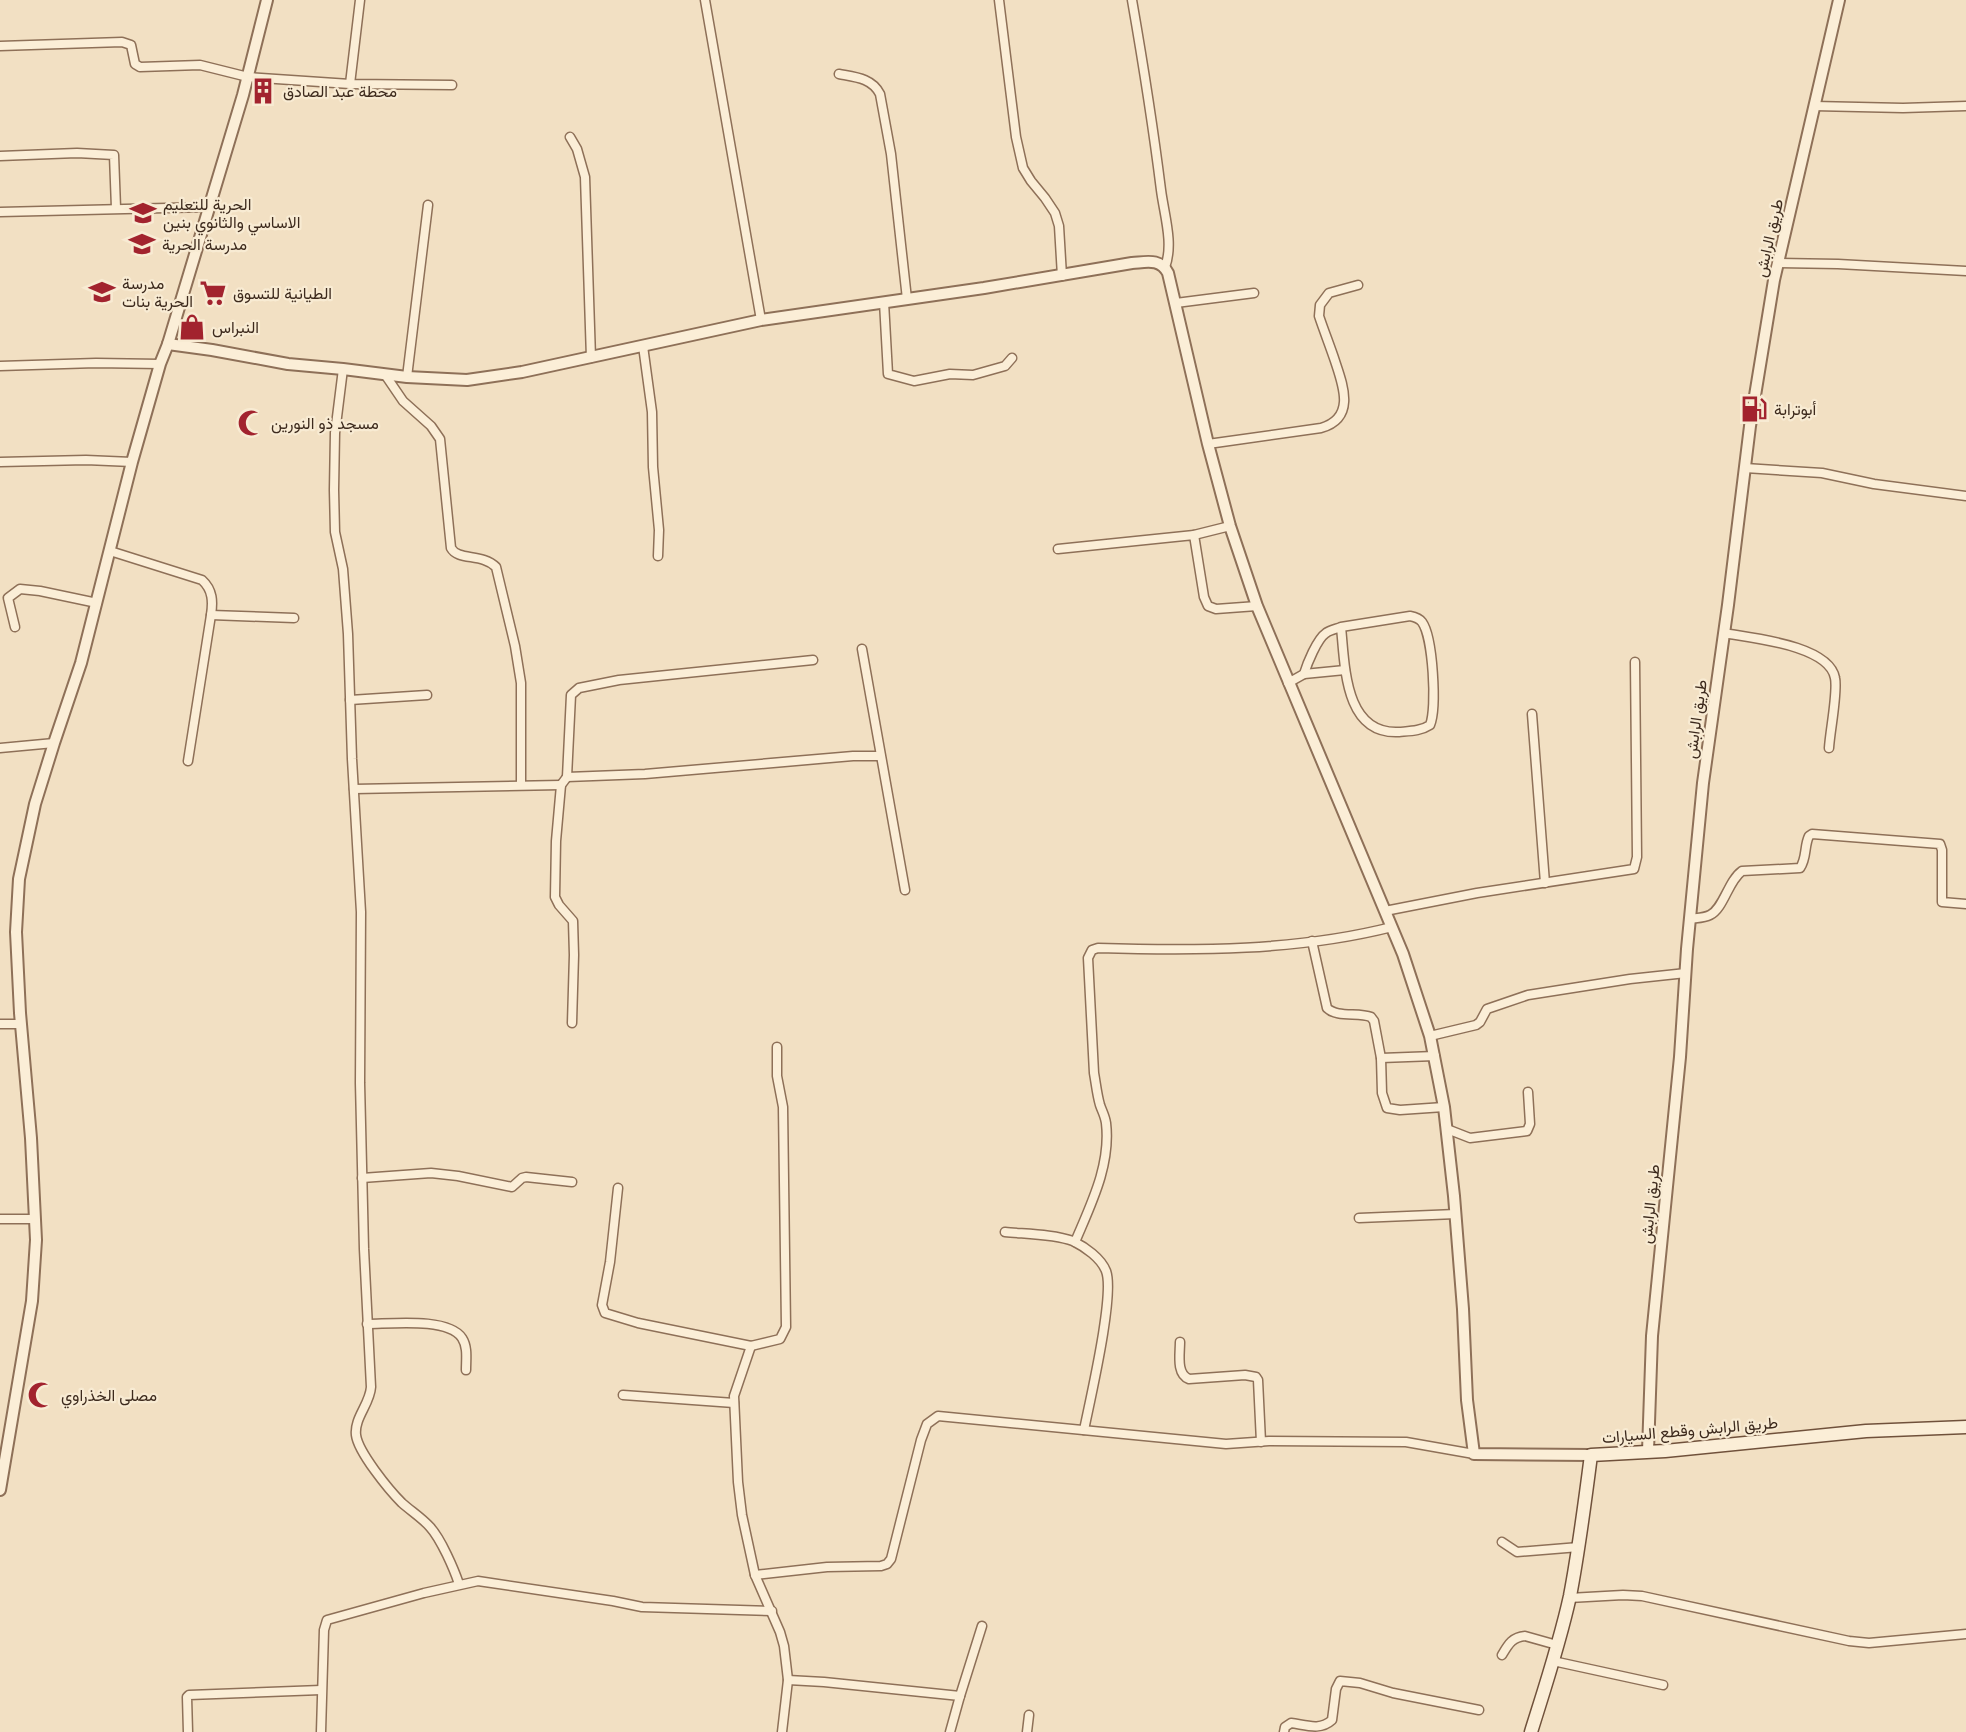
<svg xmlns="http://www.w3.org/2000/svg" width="1966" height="1732" font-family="'Roboto Serif',Vazirmatn,serif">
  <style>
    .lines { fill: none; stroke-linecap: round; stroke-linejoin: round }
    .minor-casing { stroke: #8e7058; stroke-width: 11 }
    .tertiary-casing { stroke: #8e7058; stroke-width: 14 }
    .secondary-casing { stroke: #70513b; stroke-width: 15 }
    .minor { stroke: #fbeed7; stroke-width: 8 }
    .tertiary { stroke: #fbeed7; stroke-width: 10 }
    .secondary { stroke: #fbeed7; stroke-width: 12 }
    .labels { text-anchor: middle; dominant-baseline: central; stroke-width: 4.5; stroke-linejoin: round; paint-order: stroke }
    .poi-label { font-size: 16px; fill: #3d2a1d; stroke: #f8ebd3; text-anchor: start }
    .street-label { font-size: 16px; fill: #3d2a1d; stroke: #f8ebd3 }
  </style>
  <rect width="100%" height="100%" fill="#f2e0c3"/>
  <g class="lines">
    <g class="minor-casing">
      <g id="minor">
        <polyline points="705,0 761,320"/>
        <polyline points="999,0 1016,137 1023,168 1031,181 1045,198 1055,213 1059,226 1062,276"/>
        <path d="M 1132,0 C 1143,63 1153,126 1161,190 C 1164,214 1174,244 1165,267"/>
        <polyline points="0,46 122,42 131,45 135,64 140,67 200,65 248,77 350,84 452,85"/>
        <path d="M 839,74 C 855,77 872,78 880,94 L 891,154 L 907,299"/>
        <polyline points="350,84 360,0"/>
        <polyline points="1814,106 1903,108 1966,106"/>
        <polyline points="570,137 577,149 585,177 591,358"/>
        <polyline points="0,156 77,153 114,155 116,208"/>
        <polyline points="0,212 208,207"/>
        <polyline points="1779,263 1838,264 1966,271"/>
        <polyline points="884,302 888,374 914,381 950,374 973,375 1005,366 1012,358"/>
        <polyline points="1176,303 1254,293"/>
        <polyline points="643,346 652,412 653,467 659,530 658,556"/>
        <polyline points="0,366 96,363 160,364"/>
        <path d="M 343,369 L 335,433 L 334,490 L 335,532 L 343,569 L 348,634 L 352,759 L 361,912 L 360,1083 L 364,1249 L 371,1387 C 370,1404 354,1418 356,1435 C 358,1452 389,1490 402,1503 C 411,1511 422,1518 430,1527 C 441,1539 454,1569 459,1584"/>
        <path d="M 386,376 L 403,401 L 431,426 L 440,439 L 451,548 C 458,561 482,553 496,567 L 515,646 L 521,683 L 521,785"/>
        <polyline points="407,377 428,205"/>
        <path d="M 1208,444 L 1321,428 C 1356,418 1343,385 1335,361 C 1330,346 1324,331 1319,316 L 1320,305 L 1329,293 L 1358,285"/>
        <polyline points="0,462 86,460 132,462"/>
        <polyline points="1745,468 1822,473 1874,484 1966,496"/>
        <polyline points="1194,535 1230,526"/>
        <polyline points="1058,549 1194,535 1204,597 1208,606 1216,609 1257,606"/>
        <path d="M 110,551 L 202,580 C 213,590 213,602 211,615 L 188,761"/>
        <polyline points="211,615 294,618"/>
        <polyline points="15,627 8,598 20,589 40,591 97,603"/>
        <path d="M 1724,633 C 1751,638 1829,645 1835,678 C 1838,692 1830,731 1829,748"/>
        <polyline points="862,649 905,890"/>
        <polyline points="813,660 619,680 579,688 571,695 567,777 645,774 853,756 880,756"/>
        <polyline points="1304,674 1345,670"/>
        <path d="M 1288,683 L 1304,674 C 1307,664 1317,639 1326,633 C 1330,630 1336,629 1341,627 L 1410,616 C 1415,617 1419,618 1422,622 C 1433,637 1437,708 1430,725 C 1421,731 1410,731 1399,732 C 1344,735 1345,665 1341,627"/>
        <polyline points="350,700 427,695"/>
        <polyline points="1532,714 1545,883"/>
        <polyline points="0,748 54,743"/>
        <polyline points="567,777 561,785 556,841 555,897 559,905 573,921 574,955 572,1023"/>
        <polyline points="354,789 561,785"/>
        <polyline points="1385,911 1477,893 1634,869 1637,857 1635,662"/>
        <path d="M 1690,919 C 1696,918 1704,918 1710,915 C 1724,908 1728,881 1742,871 L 1800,868 C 1807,858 1804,846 1809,836 L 1812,834 L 1940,844 L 1942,850 L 1942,902 L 1966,904"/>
        <path d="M 1312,941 L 1327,1008 C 1337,1018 1358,1012 1371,1017 L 1374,1021 L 1381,1058 L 1382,1093 L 1387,1108 L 1400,1110 L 1444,1107"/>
        <polyline points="0,1024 21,1024"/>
        <polyline points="1430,1036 1476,1025 1480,1022 1487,1009 1528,995 1630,979 1686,973"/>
        <polyline points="1381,1058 1435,1056"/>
        <polyline points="1447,1129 1470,1138 1527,1131 1530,1124 1528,1092"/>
        <polyline points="362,1178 431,1173 458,1176 512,1187 522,1178 526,1177 572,1182"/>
        <polyline points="618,1188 610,1262 602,1305 605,1313 638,1323 751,1346 734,1396 738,1482 742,1515 755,1575 780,1632 784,1646 788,1680 782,1732"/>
        <polyline points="1359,1218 1456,1214"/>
        <polyline points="0,1219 35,1219"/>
        <path d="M 1005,1232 C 1025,1234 1054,1234 1073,1241 C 1085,1247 1101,1258 1106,1271 C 1115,1294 1090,1400 1084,1430"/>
        <path d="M 1075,1242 C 1091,1204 1111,1165 1106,1123 C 1105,1116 1102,1111 1100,1105 C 1097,1095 1096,1084 1094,1073 L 1088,958 L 1092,950 L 1098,948 C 1196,951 1297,951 1392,927"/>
        <path d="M 367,1324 C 390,1324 448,1317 462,1338 C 468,1347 466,1359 466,1370"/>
        <path d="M 1180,1342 C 1180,1354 1176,1374 1189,1379 L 1245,1375 L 1256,1377 L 1258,1380 L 1261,1442"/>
        <polyline points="751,1346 780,1339 786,1327 783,1107 777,1076 777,1047"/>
        <polyline points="623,1395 734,1403"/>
        <polyline points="1502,1542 1517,1552 1579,1547"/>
        <polyline points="755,1575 827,1567 881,1566 887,1564 891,1559 921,1440 927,1424 938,1416 1226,1444 1269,1441 1406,1442 1474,1454"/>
        <polyline points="1569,1598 1623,1595 1642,1596 1849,1641 1869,1643 1966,1634"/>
        <path d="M 1502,1655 C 1508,1645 1512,1637 1525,1636 L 1557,1645"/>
        <polyline points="1553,1661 1663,1685"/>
        <polyline points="788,1680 824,1682 960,1696"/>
        <polyline points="188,1732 187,1697 189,1695 321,1690"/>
        <polyline points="321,1732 324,1630 327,1620 424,1593 478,1581 613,1601 642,1607 772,1611"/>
        <polyline points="950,1732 960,1696 982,1626"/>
        <polyline points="1027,1732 1029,1715"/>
        <path d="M 1284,1732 L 1285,1727 L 1291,1723 C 1306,1725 1320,1731 1332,1720 L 1336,1689 L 1340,1681 L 1360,1683 L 1393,1693 L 1479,1710"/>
      </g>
    </g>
    <g class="tertiary-casing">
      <g id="tertiary">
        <path d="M 168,344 L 212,350 L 288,364 L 343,369 L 407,377 L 467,380 L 522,372 L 761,320 L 984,288 L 1132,263 C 1147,262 1160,258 1168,273 L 1208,444 L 1230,526 L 1257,606 L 1403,954 L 1430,1036 L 1444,1107 L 1454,1196 L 1463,1309 L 1467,1400 L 1474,1454 L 1591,1455"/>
        <polyline points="1648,1451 1652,1336 1680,1057 1687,949 1703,783 1728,605 1750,426 1774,280 1839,0"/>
        <polyline points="0,1490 32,1301 36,1240 31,1138 20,1013 16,932 19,879 35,804 54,743 81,663 132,462 160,364 168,344 243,95 267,0"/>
      </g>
    </g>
    <g class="secondary-casing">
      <path id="secondary" d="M 1531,1732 C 1545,1687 1560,1642 1570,1596 C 1579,1549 1585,1502 1591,1455 L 1665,1451 L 1866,1431 L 1966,1427"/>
    </g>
    <use href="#minor" class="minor"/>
    <use href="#tertiary" class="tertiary"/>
    <use href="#secondary" class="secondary"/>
  </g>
  <defs>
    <g id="building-bare" transform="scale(2.07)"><path d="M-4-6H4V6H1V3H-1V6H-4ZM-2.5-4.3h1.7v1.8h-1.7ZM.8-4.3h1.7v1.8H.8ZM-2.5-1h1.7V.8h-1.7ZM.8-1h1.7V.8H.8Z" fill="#a2232e" stroke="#f8ebd3" stroke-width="2.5" paint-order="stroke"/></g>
    <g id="school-bare" transform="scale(2.07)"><path d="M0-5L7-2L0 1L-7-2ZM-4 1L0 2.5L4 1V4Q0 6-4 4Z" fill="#a2232e" stroke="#f8ebd3" stroke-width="2.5" paint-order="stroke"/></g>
    <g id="supermarket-bare" transform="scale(2.07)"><path d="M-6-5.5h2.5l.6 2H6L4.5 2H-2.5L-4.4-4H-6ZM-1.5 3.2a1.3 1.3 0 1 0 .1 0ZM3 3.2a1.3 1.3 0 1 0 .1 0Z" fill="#a2232e" stroke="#f8ebd3" stroke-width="2.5" paint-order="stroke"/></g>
    <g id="shop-bare" transform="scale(2.07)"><path d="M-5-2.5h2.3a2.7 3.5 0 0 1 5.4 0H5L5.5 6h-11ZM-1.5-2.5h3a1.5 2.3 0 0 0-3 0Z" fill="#a2232e" stroke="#f8ebd3" stroke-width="2.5" paint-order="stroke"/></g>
    <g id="fuel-bare" transform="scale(2.07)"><path d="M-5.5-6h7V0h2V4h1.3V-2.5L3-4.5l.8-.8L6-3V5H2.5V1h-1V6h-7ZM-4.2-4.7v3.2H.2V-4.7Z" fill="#a2232e" stroke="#f8ebd3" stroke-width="2.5" paint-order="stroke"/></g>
    <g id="mosque-bare" transform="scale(2.07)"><path d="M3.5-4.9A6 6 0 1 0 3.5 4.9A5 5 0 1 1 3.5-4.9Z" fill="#a2232e" stroke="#f8ebd3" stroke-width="2.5" paint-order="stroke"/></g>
  </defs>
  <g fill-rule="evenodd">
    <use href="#building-bare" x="263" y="91"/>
    <use href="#school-bare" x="143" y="213"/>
    <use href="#school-bare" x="142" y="244"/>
    <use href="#school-bare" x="102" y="292"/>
    <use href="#supermarket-bare" x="213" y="293"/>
    <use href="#shop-bare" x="192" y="327"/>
    <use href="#fuel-bare" x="1754" y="409"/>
    <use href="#mosque-bare" x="251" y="423"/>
    <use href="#mosque-bare" x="41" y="1395"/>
  </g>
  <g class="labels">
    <g class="poi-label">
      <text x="283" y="91">محطة عبد الصادق</text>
      <text x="163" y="204">الحرية للتعليم<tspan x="163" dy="18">الاساسي والثانوي بنين</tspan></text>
      <text x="162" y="244">مدرسة الحرية</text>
      <text x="122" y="283">مدرسة<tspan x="122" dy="18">الحرية بنات</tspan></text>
      <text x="233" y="293">الطيانية للتسوق</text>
      <text x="212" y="327">النبراس</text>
      <text x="1774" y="409">أبوترابة</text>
      <text x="271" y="423">مسجد ذو النورين</text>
      <text x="61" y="1395">مصلى الخذراوي</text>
    </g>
    <g class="street-label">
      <text transform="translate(1769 238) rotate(-77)">طريق الرابش</text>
      <text transform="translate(1696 719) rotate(-82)">طريق الرابش</text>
      <text transform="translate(1650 1204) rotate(-84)">طريق الرابش</text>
      <text transform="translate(1690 1430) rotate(-5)">طريق الرابش وقطع السيارات</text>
    </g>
  </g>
</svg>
